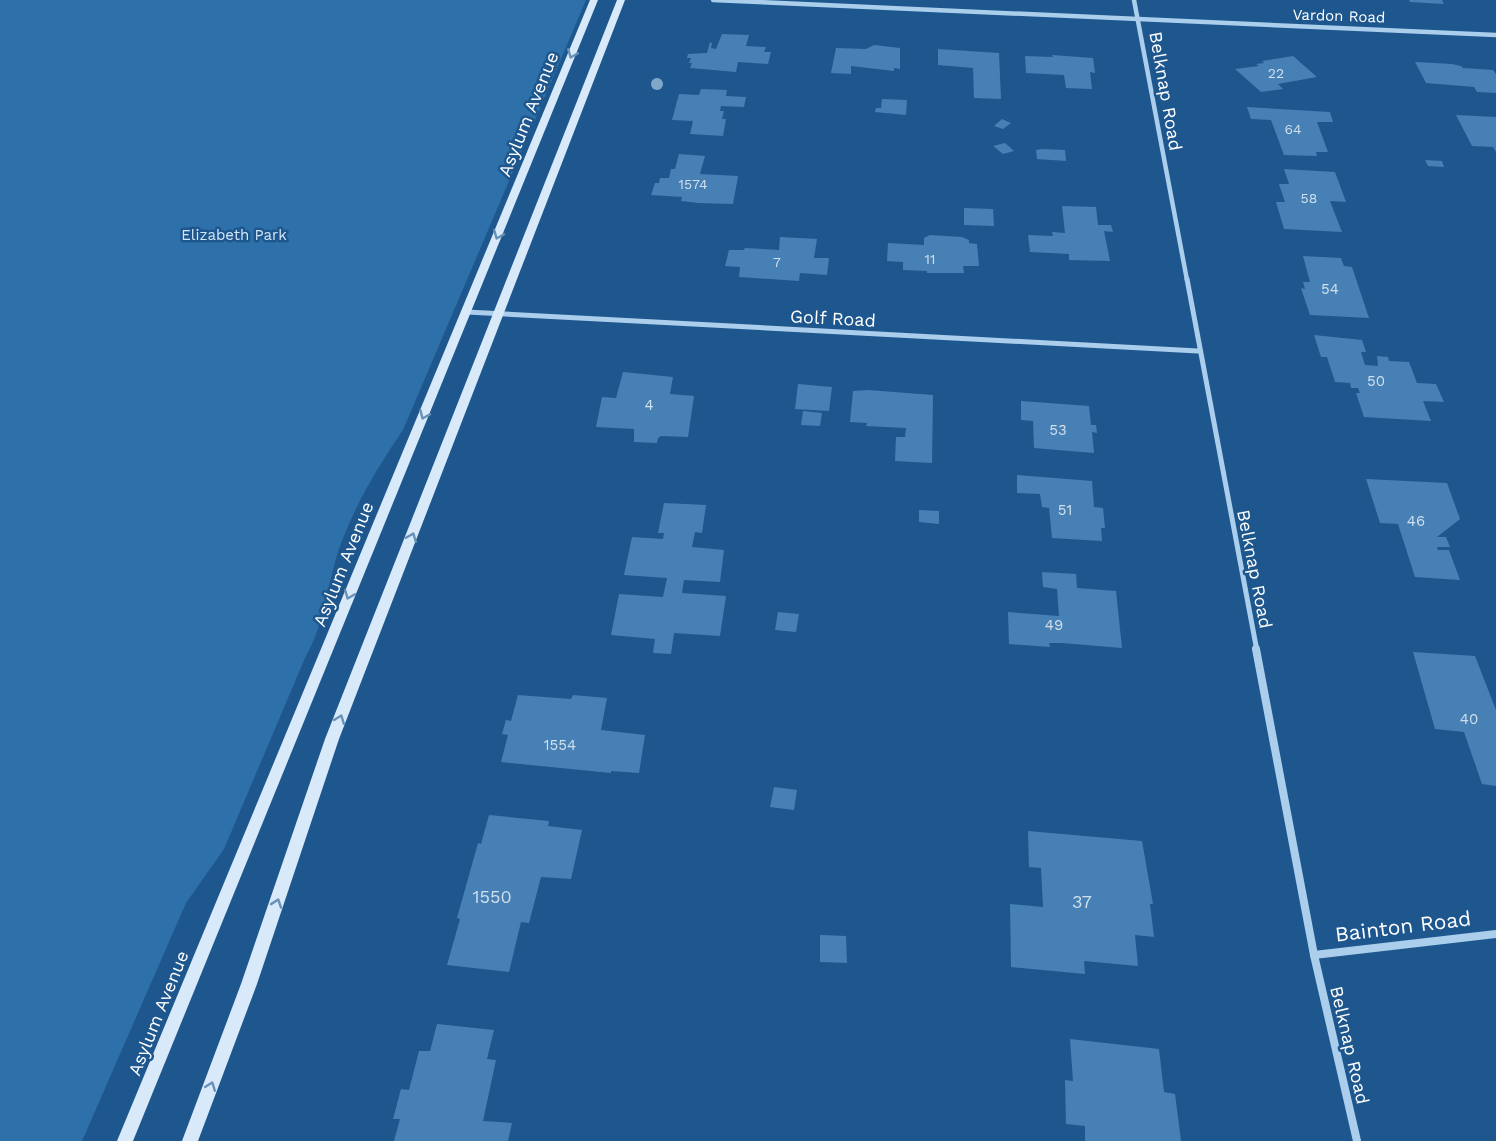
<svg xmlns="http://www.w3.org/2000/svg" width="1496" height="1141" font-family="'Work Sans',sans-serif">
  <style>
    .green { fill: #2e70a9 }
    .building { fill: #4680b5 }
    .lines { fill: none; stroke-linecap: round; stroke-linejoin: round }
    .street-far2 { stroke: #abceed; stroke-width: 4.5 }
    .street-far1 { stroke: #abceed; stroke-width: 5 }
    .street { stroke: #abceed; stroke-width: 8 }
    .secondary { fill: #d8e9f9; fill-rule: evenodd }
    .tree { fill: #80a6c9 }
    .oneway { stroke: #6891b9 }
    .labels { text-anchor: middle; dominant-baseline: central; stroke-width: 5; stroke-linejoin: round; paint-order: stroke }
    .far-number-label { font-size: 14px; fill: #d1dfec }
    .far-street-label { font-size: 15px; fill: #fff; stroke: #1e578e }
    .far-park-label { font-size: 15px; fill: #d1e6f9; stroke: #1e578e }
    .number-label { font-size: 15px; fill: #d1dfec }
    .street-label { font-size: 18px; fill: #fff; stroke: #1e578e }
    .near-number-label { font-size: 18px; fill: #d1dfec }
    .near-street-label { font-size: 21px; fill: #fff; stroke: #1e578e }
  </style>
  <rect width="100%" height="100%" fill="#1e578e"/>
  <path class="green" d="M 0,0 L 586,0 L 403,430 C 377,468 353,508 338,552 C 327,587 324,625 305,658 L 224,849 L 186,903 L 82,1141 L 0,1141 Z"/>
  <g class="building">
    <polygon points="1409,0 1442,0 1444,4 1410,2"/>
    <polygon points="722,34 749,35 746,46 766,47 764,52 771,52 768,64 738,62 736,72 690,68 692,63 689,63 691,58 687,58 688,54 707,53 710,42 712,43 711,48 716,49"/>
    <polygon points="874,45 900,48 900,69 894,68 894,71 851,66 851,74 831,73 836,48 866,49"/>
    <polygon points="938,49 999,53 1001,99 974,98 973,68 938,65"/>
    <polygon points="1052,55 1093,58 1095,73 1090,72 1092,89 1066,88 1064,75 1026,73 1025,56 1053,57"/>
    <polygon points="1293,56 1317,77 1278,84 1283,89 1261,92 1235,69 1259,66 1256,64 1264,63 1262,61"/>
    <polygon points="1415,62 1452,64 1461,66 1463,68 1493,70 1496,74 1496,93 1477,92 1474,87 1426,83"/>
    <polygon points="701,89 727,90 726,96 746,97 744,107 721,106 720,111 724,111 722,119 726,119 723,136 690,134 693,121 672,120 679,94 699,95"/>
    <polygon points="882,99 907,100 906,115 875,112 876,108 881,108"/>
    <polygon points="1247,107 1330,112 1333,122 1317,122 1328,152 1316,152 1317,156 1284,155 1271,120 1251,119"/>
    <polygon points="1456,115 1496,117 1496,152 1493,147 1472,146"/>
    <polygon points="1002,119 1011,123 1003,129 994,126"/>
    <polygon points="1005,143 1014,151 1003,154 993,146"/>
    <polygon points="1042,149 1065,150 1066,161 1037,159 1036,150"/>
    <polygon points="679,154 705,156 700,174 738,176 733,204 698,203 681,201 682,197 651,195 655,183 659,183 660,178 669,178 671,169 675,169"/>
    <polygon points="1425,160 1442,161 1444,167 1428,166"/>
    <polygon points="1284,169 1335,172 1346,202 1330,201 1342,232 1284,229 1276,202 1285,202 1279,184 1289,184"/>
    <polygon points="1062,206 1096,207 1098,225 1111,225 1113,232 1104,231 1110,261 1069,260 1069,254 1030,252 1028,235 1053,236 1052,232 1065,233"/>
    <polygon points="964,208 993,209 994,226 964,225"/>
    <polygon points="930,235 962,237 969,240 969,243 977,244 979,266 963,266 964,273 927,273 927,271 903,270 903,262 887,261 888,243 924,245 924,238"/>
    <polygon points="780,237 817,239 814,258 829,258 827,275 800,273 799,281 739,277 740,267 725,266 729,250 744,250 745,248 779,250"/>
    <polygon points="1303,256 1341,258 1344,266 1352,267 1369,318 1310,315 1301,288 1305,289 1303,282 1310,282"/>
    <polygon points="1314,335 1362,340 1366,352 1361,352 1365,365 1378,366 1377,356 1388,357 1389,361 1409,362 1417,383 1436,384 1444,402 1423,401 1431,421 1364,417 1356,393 1360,393 1358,388 1351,388 1350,383 1335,382 1327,357 1321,357"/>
    <polygon points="623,372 673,377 670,394 694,396 688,437 661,436 658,438 657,443 634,442 634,429 596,427 602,397 616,398"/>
    <polygon points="798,384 832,387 829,411 795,409"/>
    <polygon points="868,390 933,395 932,463 895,461 896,437 905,437 906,428 866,426 867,423 850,422 853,391"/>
    <polygon points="1021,401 1089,406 1091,425 1096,425 1097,433 1092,432 1094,453 1034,448 1033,421 1021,420"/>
    <polygon points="803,411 822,413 820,426 801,425"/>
    <polygon points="1017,475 1092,481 1094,507 1103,508 1105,528 1101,528 1102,541 1052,538 1049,508 1042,507 1040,494 1017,493"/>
    <polygon points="1366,479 1447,483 1460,519 1437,537 1446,537 1450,547 1437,547 1438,550 1449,550 1460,580 1415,577 1398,524 1380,523"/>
    <polygon points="664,503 706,505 702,533 695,532 692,547 724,550 720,582 684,580 682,593 726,596 720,636 674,633 671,654 653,653 655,639 611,635 619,594 663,597 667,578 624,575 632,537 663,539 664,533 658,533"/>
    <polygon points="919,510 939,511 939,524 919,522"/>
    <polygon points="1042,572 1076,574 1077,588 1116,591 1122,648 1062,643 1049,643 1050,647 1009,644 1008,612 1059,616 1057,589 1043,587"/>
    <polygon points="778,612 799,614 796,632 775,630"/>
    <polygon points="1413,652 1475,656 1496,710 1496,786 1482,784 1464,732 1435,729"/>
    <polygon points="518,695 571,699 573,695 607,698 601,730 645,735 639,773 611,771 611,773 501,762 508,735 502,734 506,720 511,721"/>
    <polygon points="774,787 797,790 794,810 770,807"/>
    <polygon points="489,815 549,821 548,826 582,830 571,879 541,877 529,923 521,922 509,972 447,965 460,919 457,918 478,843 481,844"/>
    <polygon points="1028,831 1142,841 1153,904 1150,904 1154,937 1135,935 1138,966 1084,961 1085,974 1011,967 1010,904 1043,907 1041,868 1029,867"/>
    <polygon points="820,935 846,936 847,963 820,962"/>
    <polygon points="437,1024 494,1030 487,1059 496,1060 483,1121 512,1123 508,1141 394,1141 400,1119 393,1119 401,1089 409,1090 419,1051 430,1051"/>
    <polygon points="1070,1039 1159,1049 1164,1092 1175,1094 1181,1141 1085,1141 1085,1126 1066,1124 1065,1080 1073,1081"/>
  </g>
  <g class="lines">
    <g class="street-far2">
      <polyline points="713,0 1496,35"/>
      <polyline points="1134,0 1187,280"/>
    </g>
    <g class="street-far1">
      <polyline points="1187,279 1257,651"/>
      <polyline points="467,312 1198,351"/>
    </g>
    <g class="street">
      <polyline points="1256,649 1314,955 1357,1141"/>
      <polyline points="1314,955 1496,934"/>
    </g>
    <g class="secondary">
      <polygon points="590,0 598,0 133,1141 117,1141"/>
      <polygon points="617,0 625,0 339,739 257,984 198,1141 182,1141 241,984 325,739"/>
    </g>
  </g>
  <circle class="tree" cx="657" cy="84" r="6"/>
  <defs><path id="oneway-chevron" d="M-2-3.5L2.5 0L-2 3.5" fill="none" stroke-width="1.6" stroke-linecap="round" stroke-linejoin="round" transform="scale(1.5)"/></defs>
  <g class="oneway">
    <use href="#oneway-chevron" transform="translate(572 54) rotate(112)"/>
    <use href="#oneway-chevron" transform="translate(498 235) rotate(112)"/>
    <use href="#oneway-chevron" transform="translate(424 415) rotate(113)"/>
    <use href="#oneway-chevron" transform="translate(412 537) rotate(-68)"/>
    <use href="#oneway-chevron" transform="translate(349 595) rotate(112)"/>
    <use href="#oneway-chevron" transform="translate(340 719) rotate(-69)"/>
    <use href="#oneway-chevron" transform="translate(277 903) rotate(-71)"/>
    <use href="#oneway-chevron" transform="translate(211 1086) rotate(-69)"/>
  </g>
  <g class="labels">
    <g class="far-number-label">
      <text x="1276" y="73">22</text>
      <text x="1293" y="129">64</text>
      <text x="693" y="184">1574</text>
      <text x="1309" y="198">58</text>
      <text x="930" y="259">11</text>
      <text x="777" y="262">7</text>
    </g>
    <g class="far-street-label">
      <text transform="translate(1339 16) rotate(2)">Vardon Road</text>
    </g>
    <g class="far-park-label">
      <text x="234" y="235">Elizabeth Park</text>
    </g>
    <g class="number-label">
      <text x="1330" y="289">54</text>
      <text x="1376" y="381">50</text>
      <text x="649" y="405">4</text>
      <text x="1058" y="430">53</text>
      <text x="1065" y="510">51</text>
      <text x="1416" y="521">46</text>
      <text x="1054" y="625">49</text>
      <text x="1469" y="719">40</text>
      <text x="560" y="745">1554</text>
    </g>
    <g class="street-label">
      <text transform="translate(1166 91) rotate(80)">Belknap Road</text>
      <text transform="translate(528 114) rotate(-68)">Asylum Avenue</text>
      <text transform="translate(833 318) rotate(3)">Golf Road</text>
      <text transform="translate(343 564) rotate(-68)">Asylum Avenue</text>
      <text transform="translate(1255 569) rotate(79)">Belknap Road</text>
      <text transform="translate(158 1013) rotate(-68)">Asylum Avenue</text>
      <text transform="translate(1350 1045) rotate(77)">Belknap Road</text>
    </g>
    <g class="near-number-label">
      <text x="492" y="896">1550</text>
      <text x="1082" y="901">37</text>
    </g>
    <g class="near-street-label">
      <text transform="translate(1403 926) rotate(-7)">Bainton Road</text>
    </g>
  </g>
</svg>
